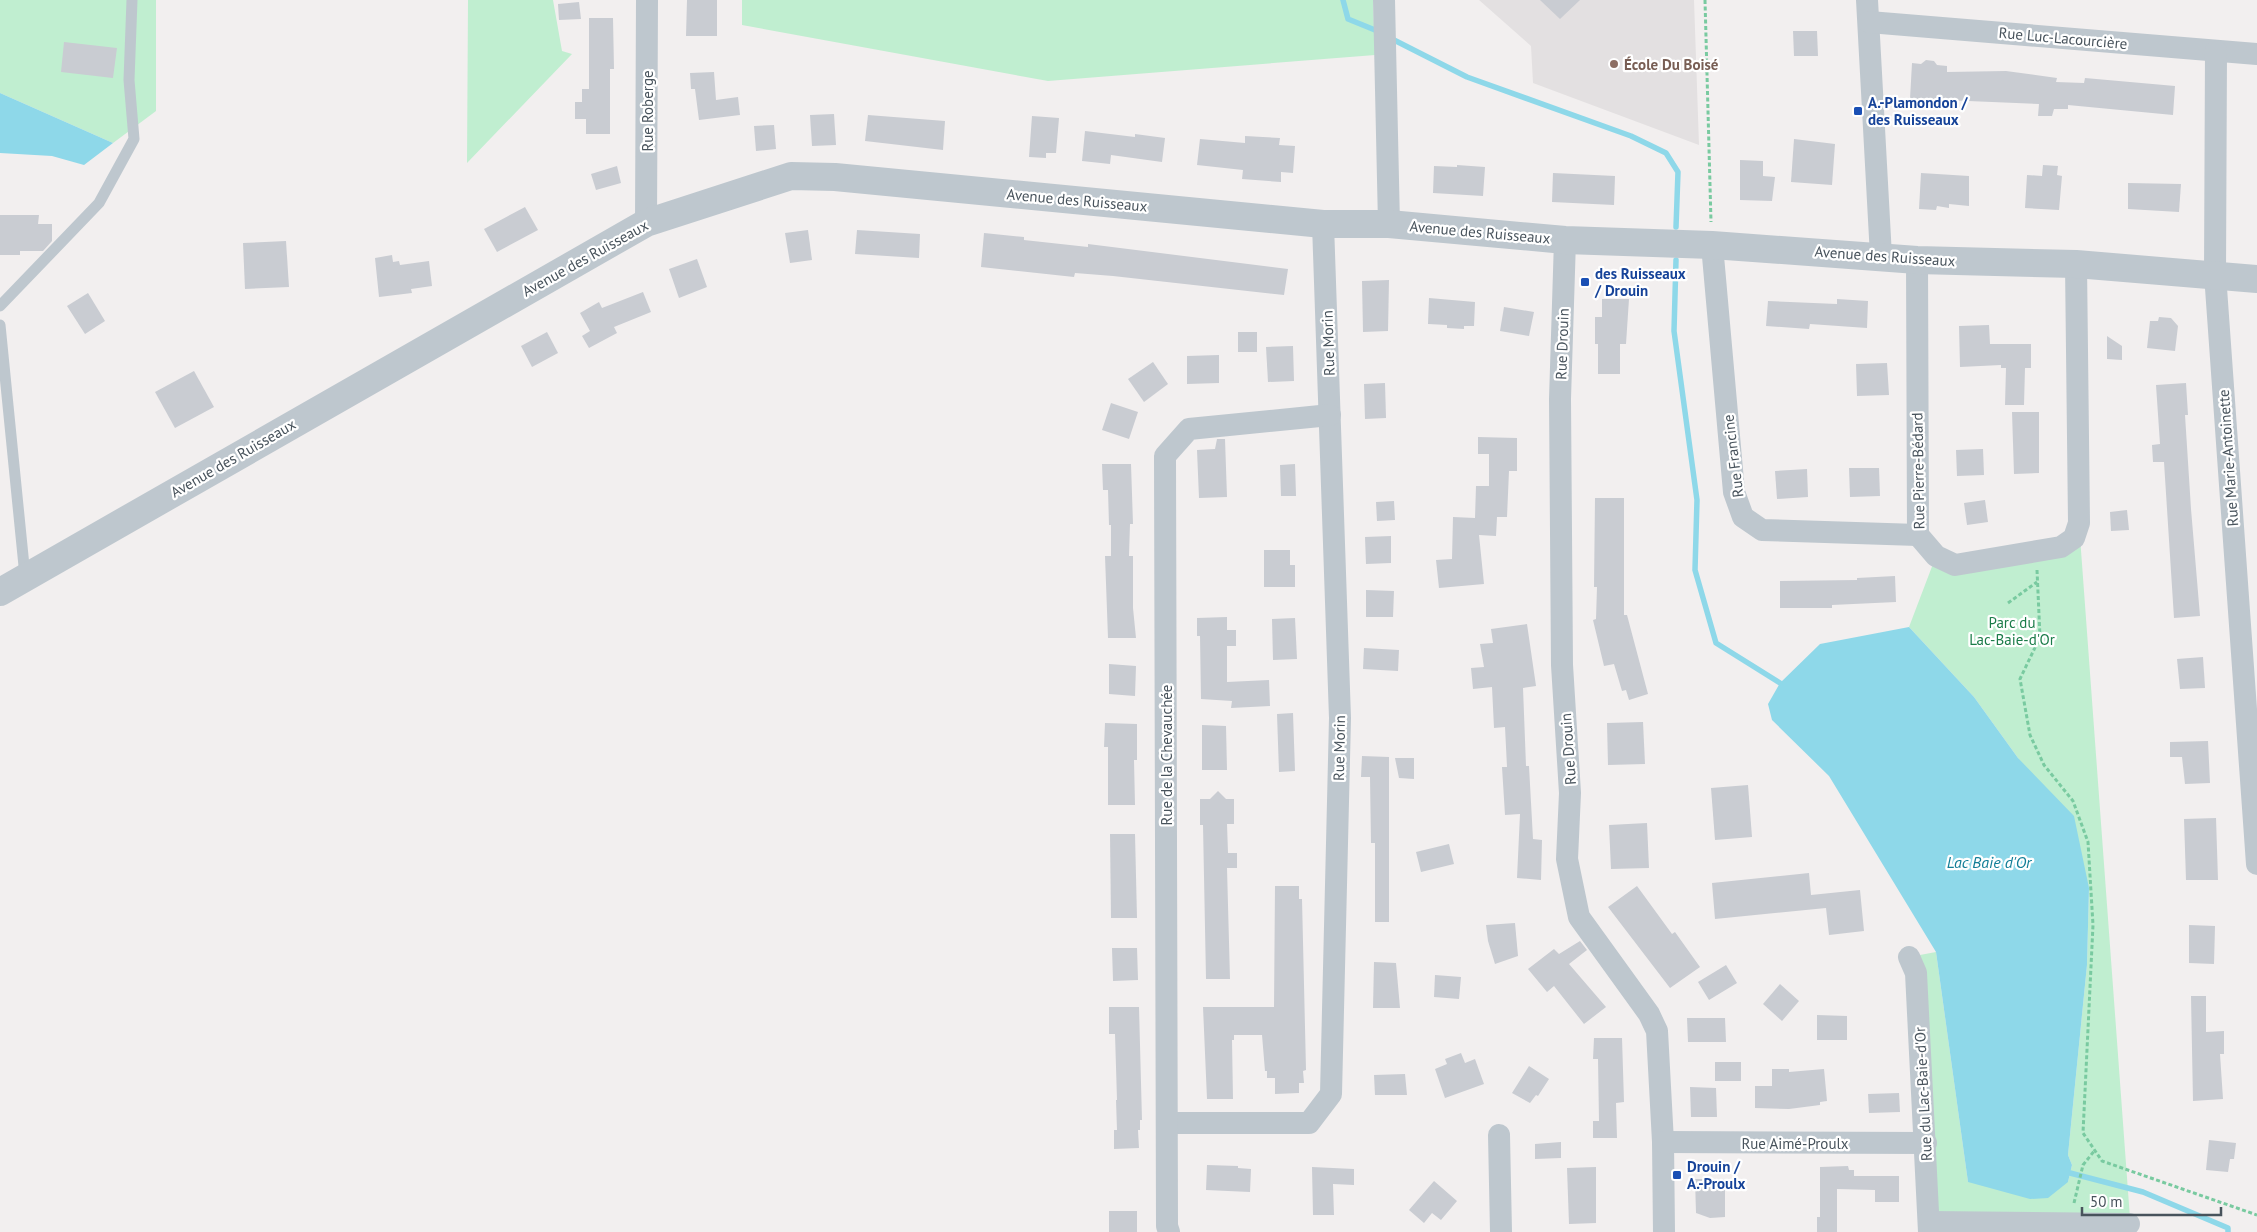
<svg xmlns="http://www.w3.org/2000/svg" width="2257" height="1232" font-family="'PT Sans',sans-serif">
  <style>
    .education { fill: #e3e0e1 }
    .green { fill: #c0eed0 }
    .water { fill: #8ed8e9 }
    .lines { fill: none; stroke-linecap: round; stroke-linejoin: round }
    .stream { stroke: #8ed8e9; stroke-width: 5.5 }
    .building { fill: #c9ccd2 }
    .path { stroke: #79caa0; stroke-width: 3; stroke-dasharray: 4 2.5; stroke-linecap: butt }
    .service { stroke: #bec7ce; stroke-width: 11 }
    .minor { stroke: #bec7ce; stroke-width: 22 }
    .tertiary { stroke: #bec7ce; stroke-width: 28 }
    .education-dot { fill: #8d6e63; stroke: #fff; stroke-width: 2 }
    .transit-dot { fill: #1a4fb4; stroke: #fff; stroke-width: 2 }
    .labels { text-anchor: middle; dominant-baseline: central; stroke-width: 4.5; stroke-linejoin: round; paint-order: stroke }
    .street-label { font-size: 15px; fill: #48535c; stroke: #fff }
    .education-label { font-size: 15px; font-weight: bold; fill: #785e54; stroke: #fff; text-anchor: start }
    .transit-label { font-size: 15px; font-weight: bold; fill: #164399; stroke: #fff; text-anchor: start }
    .park-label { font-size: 15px; fill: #1b7c49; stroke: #fff }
    .water-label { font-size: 16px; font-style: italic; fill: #127e97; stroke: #fff }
  </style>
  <rect width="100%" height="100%" fill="#f2efef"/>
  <polygon class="education" points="1479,0 1694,0 1699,145 1533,83 1531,46"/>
  <g class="green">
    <polygon points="0,0 156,0 156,111 113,143 0,93"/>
    <polygon points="468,0 553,0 562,51 572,54 467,163"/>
    <polygon points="742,0 1373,0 1375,55 1048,81 742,25"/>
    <polygon points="2079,523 2131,1232 1929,1222 1909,957 1936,952 1968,1182 2068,1182 2072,1165 2068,1155 2087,965 2089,888 2018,758 1974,697 1909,627 1936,556 2061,547"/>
  </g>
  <g class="water">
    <polygon points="0,93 113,143 84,165 52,156 0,153"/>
    <polygon points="1909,627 1974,697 2018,758 2074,816 2089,888 2087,965 2068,1155 2072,1165 2068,1182 2048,1198 2030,1199 1968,1182 1936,952 1829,776 1772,720 1768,704 1780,683 1820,644"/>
  </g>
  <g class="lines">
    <g class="stream">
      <polyline points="1343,0 1348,19 1375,30"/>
      <polyline points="1394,40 1467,77 1631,136 1666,153 1678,172 1676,227"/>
      <polyline points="1676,260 1674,331 1697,500 1695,570 1716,643 1780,683"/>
      <polyline points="2070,1173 2143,1192 2228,1228 2228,1232"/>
    </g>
  </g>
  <g class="building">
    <polygon points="687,0 717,0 717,36 686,36"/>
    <polygon points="1540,0 1580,0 1560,19"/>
    <polygon points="579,2 581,19 559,20 558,4"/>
    <polygon points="589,18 613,18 614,69 610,69 610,134 586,134 586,119 575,119 575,102 582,102 582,89 589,89"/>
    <polygon points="1793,31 1817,31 1818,56 1794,56"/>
    <polygon points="64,42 117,48 113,78 61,72"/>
    <polygon points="1926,60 1934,61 1937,65 1947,66 1947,72 2006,71 2057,78 2056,82 2084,83 2085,78 2175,86 2173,115 2068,105 2068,109 2054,109 2052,116 2038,116 2039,104 1944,100 1944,103 1910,99 1912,63 1921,64"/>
    <polygon points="714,72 716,100 738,97 740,115 699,120 695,89 691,89 690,73"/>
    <polygon points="834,114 836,145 812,146 810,115"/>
    <polygon points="868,115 945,121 943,150 865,141"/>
    <polygon points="1032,116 1059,118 1056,153 1046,153 1046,158 1029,157"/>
    <polygon points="774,125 776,149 756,151 754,126"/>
    <polygon points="1085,131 1135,137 1135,134 1165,138 1162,162 1111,155 1110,164 1082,161"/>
    <polygon points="1245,136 1280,138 1279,145 1295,146 1293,173 1281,172 1281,182 1242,179 1243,170 1197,165 1200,139 1245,143"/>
    <polygon points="1794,139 1835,144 1832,185 1791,182"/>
    <polygon points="1740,160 1763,161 1763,176 1775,177 1772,201 1740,200"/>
    <polygon points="1457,165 1485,167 1483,196 1433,193 1434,166 1457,167"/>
    <polygon points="2043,165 2058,166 2057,175 2062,176 2059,210 2025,208 2027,175 2042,176"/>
    <polygon points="617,166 621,183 596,190 591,174"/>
    <polygon points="1553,173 1615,176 1614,205 1552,202"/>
    <polygon points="1921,173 1969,176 1969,206 1949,204 1949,208 1937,206 1936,210 1919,209"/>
    <polygon points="2128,183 2181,184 2179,212 2128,209"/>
    <polygon points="525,207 538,230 497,252 484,229"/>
    <polygon points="0,215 39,215 38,224 52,224 52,241 43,251 20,251 20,255 0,255"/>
    <polygon points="808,230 812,260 790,263 785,233"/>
    <polygon points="857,230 920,234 919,258 855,254"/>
    <polygon points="984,233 1024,237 1024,240 1088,247 1088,244 1288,269 1284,295 1113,276 1075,273 1074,277 981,267"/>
    <polygon points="286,241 289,287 245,289 243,243"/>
    <polygon points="392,255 393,262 399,261 400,265 429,261 432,286 411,289 412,293 379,297 375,258"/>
    <polygon points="697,259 707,287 679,298 669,269"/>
    <polygon points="1389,280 1388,331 1363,332 1362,281"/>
    <polygon points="643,292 651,312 614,327 617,333 589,348 582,336 590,331 580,313 599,302 602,308"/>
    <polygon points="88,293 105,321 85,334 67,306"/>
    <polygon points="1429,298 1475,302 1474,326 1464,326 1464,329 1447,328 1447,325 1428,324"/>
    <polygon points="1602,299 1629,299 1626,344 1620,344 1620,374 1598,374 1598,344 1595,344 1595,317 1602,317"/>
    <polygon points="1837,299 1868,301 1867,328 1810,324 1809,329 1766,326 1768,301 1837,304"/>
    <polygon points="1504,307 1534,312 1529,336 1500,331"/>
    <polygon points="2159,317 2171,318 2178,326 2175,351 2147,348 2150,321 2158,321"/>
    <polygon points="1989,325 1990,344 2031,344 2031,368 2025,368 2024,405 2005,405 2006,368 2001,368 2001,365 1960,367 1959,326"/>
    <polygon points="547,332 558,353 532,367 521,346"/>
    <rect x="1238" y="332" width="19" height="20"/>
    <polygon points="2107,336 2122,346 2122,360 2107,359"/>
    <polygon points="1293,346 1294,381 1268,382 1266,347"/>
    <polygon points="1219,355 1219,383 1187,384 1187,356"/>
    <polygon points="1153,362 1168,384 1144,402 1128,379"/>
    <polygon points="1887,363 1889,395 1857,396 1856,364"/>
    <polygon points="194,371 214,407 175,428 155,392"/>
    <polygon points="1385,383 1386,418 1365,419 1364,384"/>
    <polygon points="2186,383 2188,415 2185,415 2191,509 2200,616 2174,618 2164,462 2153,462 2152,445 2160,444 2156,385"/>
    <polygon points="1111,403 1138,412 1129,439 1102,430"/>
    <polygon points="2012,412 2039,412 2039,473 2014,474"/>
    <polygon points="1478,437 1517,438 1517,471 1509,471 1507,517 1497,517 1496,536 1479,535 1484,584 1439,588 1436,560 1452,559 1453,517 1475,518 1476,486 1489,486 1489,454 1478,454"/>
    <polygon points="1217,439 1225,439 1227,497 1199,498 1197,450 1215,449"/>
    <polygon points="1983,449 1984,475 1957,476 1956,450"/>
    <polygon points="1102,464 1131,464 1133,524 1130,524 1129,556 1133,556 1133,608 1136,638 1108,638 1105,556 1111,556 1111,525 1109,525 1108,490 1103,490"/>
    <polygon points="1295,464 1296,496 1281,496 1280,465"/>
    <polygon points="1849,468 1879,468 1880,496 1850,497"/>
    <polygon points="1807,469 1808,497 1777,499 1775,471"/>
    <polygon points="1595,498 1624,498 1624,615 1627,615 1648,694 1629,700 1626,690 1622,691 1614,664 1604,666 1593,620 1596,619 1597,587 1594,587"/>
    <polygon points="1985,500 1988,522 1967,525 1964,503"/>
    <polygon points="1394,501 1395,520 1377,521 1376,502"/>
    <polygon points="2127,510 2129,530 2111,531 2110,512"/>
    <polygon points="1391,536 1391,563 1366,564 1365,537"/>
    <polygon points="1264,550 1290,550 1290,565 1295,565 1295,587 1264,587"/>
    <polygon points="1895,576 1896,602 1832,605 1832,608 1780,608 1780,581 1857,580 1857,578"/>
    <polygon points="1366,590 1394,591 1393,617 1366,617"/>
    <polygon points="1227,617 1227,630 1236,630 1236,646 1227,646 1227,682 1269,680 1270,706 1231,708 1232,701 1201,699 1200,636 1197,636 1197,618"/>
    <polygon points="1295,618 1297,659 1273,660 1272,619"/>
    <polygon points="1527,624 1536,686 1523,688 1526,766 1529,766 1533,839 1542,840 1541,880 1517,878 1520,814 1505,815 1502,767 1507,767 1505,727 1494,728 1492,687 1473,689 1471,668 1484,667 1480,644 1493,643 1491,629"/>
    <polygon points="1364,648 1399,650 1398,671 1363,669"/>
    <polygon points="2203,657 2205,688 2180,689 2177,659"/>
    <polygon points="1109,664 1136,666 1135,696 1109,694"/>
    <polygon points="1293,713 1295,771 1279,772 1277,714"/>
    <polygon points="1643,722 1645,764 1608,765 1607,723"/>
    <polygon points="1105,723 1137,724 1137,760 1134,760 1135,805 1108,805 1108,747 1104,747"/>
    <polygon points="1202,725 1226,726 1227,770 1202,770"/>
    <polygon points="2208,741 2210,783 2185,784 2182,757 2170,757 2170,742"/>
    <polygon points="1362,756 1389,757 1389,922 1375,922 1375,843 1371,843 1370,777 1361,777"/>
    <polygon points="1395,758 1414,758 1414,779 1399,778"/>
    <polygon points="1748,785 1752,837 1715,840 1711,788"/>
    <polygon points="1218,791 1226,799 1234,799 1234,824 1227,824 1228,853 1237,853 1237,868 1227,868 1230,979 1206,979 1203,825 1200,825 1200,799 1210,799"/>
    <polygon points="2216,818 2218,880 2186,880 2184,819"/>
    <polygon points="1647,823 1649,868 1611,869 1609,825"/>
    <polygon points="1110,834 1135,834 1137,918 1111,918"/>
    <polygon points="1449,844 1454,864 1421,872 1416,852"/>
    <polygon points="1809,873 1811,895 1860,890 1864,931 1829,935 1826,908 1715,919 1712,883"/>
    <polygon points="1275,886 1299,886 1299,899 1302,899 1306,1070 1303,1071 1304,1083 1299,1083 1299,1093 1275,1094 1275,1078 1267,1078 1267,1071 1265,1071 1262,1035 1234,1035 1234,1040 1232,1040 1233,1099 1207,1099 1203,1007 1274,1007"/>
    <polygon points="1637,886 1672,934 1675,932 1700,967 1670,988 1608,907"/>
    <polygon points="1515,923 1518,956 1495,964 1488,941 1486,925"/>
    <polygon points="2189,925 2215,926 2214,964 2189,963"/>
    <polygon points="1580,941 1587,950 1569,964 1606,1007 1584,1024 1554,986 1547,992 1528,969 1554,949 1559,954"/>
    <polygon points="1112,948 1137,948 1138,980 1113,981"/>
    <polygon points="1374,962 1396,963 1400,1008 1373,1008"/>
    <polygon points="1726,965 1737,983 1709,1000 1698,982"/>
    <polygon points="1435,975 1461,977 1459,999 1434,997"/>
    <polygon points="1780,984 1799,1001 1782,1021 1763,1004"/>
    <polygon points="2191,996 2206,996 2206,1032 2224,1031 2224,1054 2220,1054 2223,1099 2193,1101"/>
    <polygon points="1109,1007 1139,1007 1142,1120 1140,1120 1140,1130 1138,1130 1139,1148 1114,1149 1114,1130 1117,1130 1116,1100 1117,1100 1115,1034 1109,1034"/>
    <polygon points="1817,1015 1847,1016 1847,1040 1817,1040"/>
    <polygon points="1687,1018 1725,1018 1726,1042 1688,1042"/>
    <polygon points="1594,1038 1622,1038 1624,1102 1616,1103 1617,1138 1593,1138 1593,1121 1599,1121 1598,1059 1593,1059"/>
    <polygon points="1461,1053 1465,1063 1475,1059 1484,1084 1445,1098 1435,1069 1447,1064 1445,1059"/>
    <rect x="1715" y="1062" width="26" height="19"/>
    <polygon points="1529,1066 1549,1079 1538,1096 1536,1095 1530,1103 1512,1093"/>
    <polygon points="1772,1069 1789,1069 1789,1072 1824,1069 1827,1101 1820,1102 1820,1105 1789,1109 1755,1108 1755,1086 1772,1086"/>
    <polygon points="1405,1074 1407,1095 1375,1095 1374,1075"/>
    <polygon points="1690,1087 1716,1088 1717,1117 1691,1117"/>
    <polygon points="1899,1093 1900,1112 1869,1113 1868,1094"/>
    <polygon points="2209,1140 2236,1143 2234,1159 2230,1159 2228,1172 2206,1170"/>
    <polygon points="1561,1142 1561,1158 1535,1159 1535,1144"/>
    <polygon points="1207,1165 1238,1166 1238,1168 1251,1169 1250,1192 1206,1190"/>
    <polygon points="1848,1166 1849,1170 1854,1170 1854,1176 1899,1176 1899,1202 1875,1202 1875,1190 1837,1189 1837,1232 1817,1232 1817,1217 1820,1217 1820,1167"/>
    <polygon points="1312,1167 1354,1169 1354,1185 1333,1184 1334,1215 1313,1215"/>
    <polygon points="1596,1167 1596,1223 1569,1224 1567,1168"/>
    <polygon points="1695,1179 1725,1179 1725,1217 1710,1218 1696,1213"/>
    <polygon points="1434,1181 1457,1201 1441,1220 1432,1213 1424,1223 1409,1210"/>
    <rect x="1109" y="1211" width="28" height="21"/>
  </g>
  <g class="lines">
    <g class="path">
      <polyline points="1705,0 1711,222"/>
      <polyline points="2037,570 2040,637 2020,679 2030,735 2044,765 2073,801 2088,842 2093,925 2083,1133 2102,1161 2257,1215"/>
      <polyline points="2008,603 2037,582"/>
      <polyline points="2074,1203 2083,1165 2095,1150"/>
    </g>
    <g class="service">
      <polyline points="0,306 99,203 134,139 129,80 132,0"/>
      <polyline points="0,325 25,576"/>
    </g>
    <g class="minor">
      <polyline points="1384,0 1389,224"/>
      <polyline points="1867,0 1881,256"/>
      <polyline points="1869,22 2257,54"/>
      <polyline points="2216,51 2215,274 2257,864"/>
      <polyline points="646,223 647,0"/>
      <polyline points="1565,240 1560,399 1562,665 1570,793 1567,859 1579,917 1649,1014 1657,1031 1663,1142 1664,1232"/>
      <polyline points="1712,245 1734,492 1743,517 1762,530 1918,535"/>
      <polyline points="1917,260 1918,535 1936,556 1955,565 2061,547 2074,538 2079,523 2076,264"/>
      <polyline points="1909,957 1916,973 1929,1232"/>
      <polyline points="1167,1123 1309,1123 1331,1094 1340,718 1323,224"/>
      <polyline points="1499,1135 1501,1232"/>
      <polyline points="1663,1142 1926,1143"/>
      <polyline points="1929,1222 2129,1224"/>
      <polyline points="1169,1232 1167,1226 1165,456 1189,429 1330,415"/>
    </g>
    <polyline class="tertiary" points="0,592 646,223 791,176 835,177 1323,224 1389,224 1565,240 1712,245 1917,260 2076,264 2257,279"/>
  </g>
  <circle class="education-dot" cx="1614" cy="64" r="5"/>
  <g class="transit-dot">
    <rect x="1853" y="106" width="10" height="10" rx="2.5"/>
    <rect x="1580" y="277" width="10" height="10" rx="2.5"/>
    <rect x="1672" y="1170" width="10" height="10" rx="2.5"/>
  </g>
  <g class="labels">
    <g class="street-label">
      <text transform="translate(2063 38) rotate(5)">Rue Luc-Lacourcière</text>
      <text transform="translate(647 111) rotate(-90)">Rue Roberge</text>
      <text transform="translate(1077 200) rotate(5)">Avenue des Ruisseaux</text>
      <text transform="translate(1480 232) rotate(5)">Avenue des Ruisseaux</text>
      <text transform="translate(1885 256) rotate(4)">Avenue des Ruisseaux</text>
      <text transform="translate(585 258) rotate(-29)">Avenue des Ruisseaux</text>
      <text transform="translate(1328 343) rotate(-92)">Rue Morin</text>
      <text transform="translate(1562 344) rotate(-88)">Rue Drouin</text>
      <text transform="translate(1733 456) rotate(-97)">Rue Francine</text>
      <text transform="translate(233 458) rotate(-30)">Avenue des Ruisseaux</text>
      <text transform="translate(2228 458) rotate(-94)">Rue Marie-Antoinette</text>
      <text transform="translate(1918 471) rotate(-91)">Rue Pierre-Bédard</text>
      <text transform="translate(1339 748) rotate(-89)">Rue Morin</text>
      <text transform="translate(1568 749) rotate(-94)">Rue Drouin</text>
      <text transform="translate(1166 755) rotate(-90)">Rue de la Chevauchée</text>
      <text transform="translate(1923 1094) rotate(-93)">Rue du Lac-Baie-d'Or</text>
      <text x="1795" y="1143">Rue Aimé-Proulx</text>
    </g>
    <g class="education-label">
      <text x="1624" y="64">École Du Boisé</text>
    </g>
    <g class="transit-label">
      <text x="1868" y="102">A.-Plamondon /<tspan x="1868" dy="17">des Ruisseaux</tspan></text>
      <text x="1595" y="273">des Ruisseaux<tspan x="1595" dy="17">/ Drouin</tspan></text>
      <text x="1687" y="1166">Drouin /<tspan x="1687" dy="17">A.-Proulx</tspan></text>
    </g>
    <g class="park-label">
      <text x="2012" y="622">Parc du<tspan x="2012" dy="17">Lac-Baie-d'Or</tspan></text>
    </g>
    <g class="water-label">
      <text x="1989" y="862">Lac Baie d'Or</text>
    </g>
  </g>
  <path d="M2082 1207v8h139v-8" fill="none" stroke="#48535c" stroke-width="2.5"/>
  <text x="2090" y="1207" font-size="15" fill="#48535c" stroke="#ffffff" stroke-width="4" paint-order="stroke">50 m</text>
</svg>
